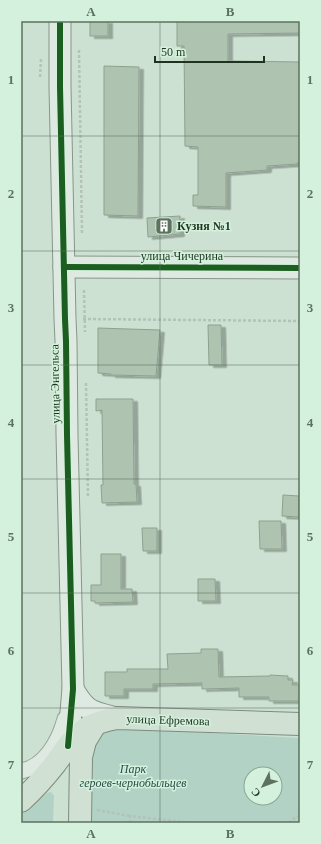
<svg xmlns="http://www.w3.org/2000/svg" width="321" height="844" font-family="Georgia,serif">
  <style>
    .green { fill: #b1d2c4; fill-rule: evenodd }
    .building { fill: #aec4b0; stroke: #8da18f; filter: url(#shadow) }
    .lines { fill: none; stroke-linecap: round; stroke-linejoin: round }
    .street-casing { stroke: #96a699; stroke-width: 17 }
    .secondary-casing { stroke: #869688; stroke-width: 23 }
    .primary-casing { stroke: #7d8c7f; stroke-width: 24 }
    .path { stroke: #b5c2b8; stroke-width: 2.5; stroke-dasharray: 3 2; stroke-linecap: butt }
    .street { stroke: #deeae1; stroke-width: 15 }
    .secondary { stroke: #deeae1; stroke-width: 21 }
    .primary { stroke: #d0e1d4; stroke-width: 22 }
    .cycleway-casing { stroke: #d3f1dc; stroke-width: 8 }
    .cycleway { stroke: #1b5e20; stroke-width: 6 }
    .grid { fill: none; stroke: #5c715e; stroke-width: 1; stroke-opacity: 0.55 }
    .labels { text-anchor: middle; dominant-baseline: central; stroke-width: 3; stroke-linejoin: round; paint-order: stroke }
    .poi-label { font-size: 12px; font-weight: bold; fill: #1f3420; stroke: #d3f1dc; text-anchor: start }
    .street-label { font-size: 12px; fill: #1f3420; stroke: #d3f1dc }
    .park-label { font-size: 12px; font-style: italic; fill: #284e47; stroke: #d3f1dc }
    .neatline { fill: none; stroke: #5c715e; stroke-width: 1.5 }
    .grid-label { font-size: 13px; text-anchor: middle; font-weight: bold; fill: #5c715e }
  </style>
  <defs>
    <filter id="shadow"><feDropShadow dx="4.5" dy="2.5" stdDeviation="0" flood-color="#0004"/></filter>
  </defs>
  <rect width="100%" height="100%" fill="#cde1d2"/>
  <g class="green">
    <path d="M 115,728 L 300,738 L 300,823 L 85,823 L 86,760 L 101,734 ZM 251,774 L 275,774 L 275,798 L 251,798 Z"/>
    <polygon points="50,792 52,793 54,796 53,823 21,823 21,815 47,793"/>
  </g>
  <g class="building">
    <rect x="90" y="21" width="18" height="15"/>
    <polygon points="177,21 300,21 300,33 228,34 228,61 300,62 300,163 297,163 297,164 267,166 267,170 226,173 226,207 193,206 193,195 198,195 198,147 185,146 184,46 177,46"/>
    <polygon points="104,66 139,67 138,216 104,215"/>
    <polygon points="180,216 180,234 148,237 147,218"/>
    <polygon points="208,325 221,325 222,365 209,365"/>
    <polygon points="98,328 160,330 156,376 111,375 111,374 98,373"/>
    <polygon points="96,399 133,399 134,484 136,484 137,502 102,503 101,485 103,485 102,410 96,411"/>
    <polygon points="283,495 299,496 299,517 282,516"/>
    <polygon points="259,521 281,521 282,549 260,549"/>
    <polygon points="142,528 157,528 157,551 143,551"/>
    <polygon points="101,554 121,554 121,589 132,589 133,602 95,603 95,601 91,601 91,585 101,585"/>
    <polygon points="198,579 215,579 216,601 198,601"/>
    <polygon points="201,649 218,649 219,677 270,676 270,675 288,676 288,680 293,680 292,685 300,685 300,701 269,701 269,697 239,697 239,688 202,689 202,683 153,684 153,689 124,689 124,696 105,696 105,672 127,672 127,669 168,669 167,654 201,653"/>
  </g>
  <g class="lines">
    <g class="street-casing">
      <path id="street" d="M 21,771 C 45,767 59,741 65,719"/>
    </g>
    <g class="secondary-casing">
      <g id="secondary">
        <polyline points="60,21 60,87 65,319 66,341 67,435 73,689 68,746"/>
        <polyline points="64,267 300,268"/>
        <path d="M 73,689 C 86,712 92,712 117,718"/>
      </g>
    </g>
    <g class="primary-casing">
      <g id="primary">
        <path d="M 21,801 C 33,790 44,778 55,764 C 64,752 72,738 85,729 C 95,723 106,720 117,718 L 300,724"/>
        <polyline points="80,823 81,757 85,741 93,728"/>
      </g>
    </g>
    <g class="path">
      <polyline points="79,50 82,233"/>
      <polyline points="40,77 41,59"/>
      <polyline points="84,290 85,332"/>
      <polyline points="83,319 300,321"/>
      <polyline points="86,383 88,498"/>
      <polyline points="97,810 130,816"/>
      <polyline points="130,823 130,816 191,823"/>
      <polyline points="289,823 295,818 300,816"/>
    </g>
    <use href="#street" class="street"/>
    <use href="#secondary" class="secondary"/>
    <use href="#primary" class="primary"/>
    <g class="cycleway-casing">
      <g id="cycleway">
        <polyline points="60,21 60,87 65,319 66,341 67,435 73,689 68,746"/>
        <polyline points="64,267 300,268"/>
      </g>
    </g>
    <use href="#cycleway" class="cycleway"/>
  </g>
  <path class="grid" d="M 160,21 L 160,823M 21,136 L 300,136M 21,251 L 300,251M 21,365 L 300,365M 21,479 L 300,479M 21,593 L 300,593M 21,708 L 300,708"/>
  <defs>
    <g id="building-square" transform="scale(0.9)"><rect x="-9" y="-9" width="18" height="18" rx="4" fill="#5c715e" stroke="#d3f1dc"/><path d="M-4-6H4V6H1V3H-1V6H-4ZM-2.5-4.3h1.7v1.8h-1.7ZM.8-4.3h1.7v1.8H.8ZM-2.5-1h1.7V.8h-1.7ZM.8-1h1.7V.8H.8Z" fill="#fff"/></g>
  </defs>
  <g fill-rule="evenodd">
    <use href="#building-square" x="164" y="226"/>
  </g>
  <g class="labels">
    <g class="poi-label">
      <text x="177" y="226">Кузня №1</text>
    </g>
    <g class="street-label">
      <text x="182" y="256">улица Чичерина</text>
      <text transform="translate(55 384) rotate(-91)">улица Энгельса</text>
      <text transform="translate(168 720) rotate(2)">улица Ефремова</text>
    </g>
    <g class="park-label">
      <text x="133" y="769">Парк<tspan x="133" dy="14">героев-чернобыльцев</tspan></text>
    </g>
  </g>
  <rect width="321" height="844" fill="none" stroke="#d3f1dc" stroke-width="44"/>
  <g transform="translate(263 786) rotate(228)"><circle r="19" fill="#d3f1dc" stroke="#8ba591"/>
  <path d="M0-3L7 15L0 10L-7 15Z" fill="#5c715e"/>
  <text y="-6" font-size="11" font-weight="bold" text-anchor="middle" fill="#1f3420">С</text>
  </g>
  <path d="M155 56v6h109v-6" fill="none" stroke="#1f3420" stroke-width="2"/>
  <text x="161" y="56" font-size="12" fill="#1f3420" stroke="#d3f1dc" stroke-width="3" paint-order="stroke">50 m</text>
  <rect x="22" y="22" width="277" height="800" class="neatline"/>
  <g class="grid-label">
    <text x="91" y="16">A</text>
    <text x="230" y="16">B</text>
    <text x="11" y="84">1</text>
    <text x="310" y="84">1</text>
    <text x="11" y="198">2</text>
    <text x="310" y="198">2</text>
    <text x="11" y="312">3</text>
    <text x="310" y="312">3</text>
    <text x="11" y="427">4</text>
    <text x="310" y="427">4</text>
    <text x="11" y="541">5</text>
    <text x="310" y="541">5</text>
    <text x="11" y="655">6</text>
    <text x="310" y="655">6</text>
    <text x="11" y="769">7</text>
    <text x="310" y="769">7</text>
    <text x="91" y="838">A</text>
    <text x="230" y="838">B</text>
  </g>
</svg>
